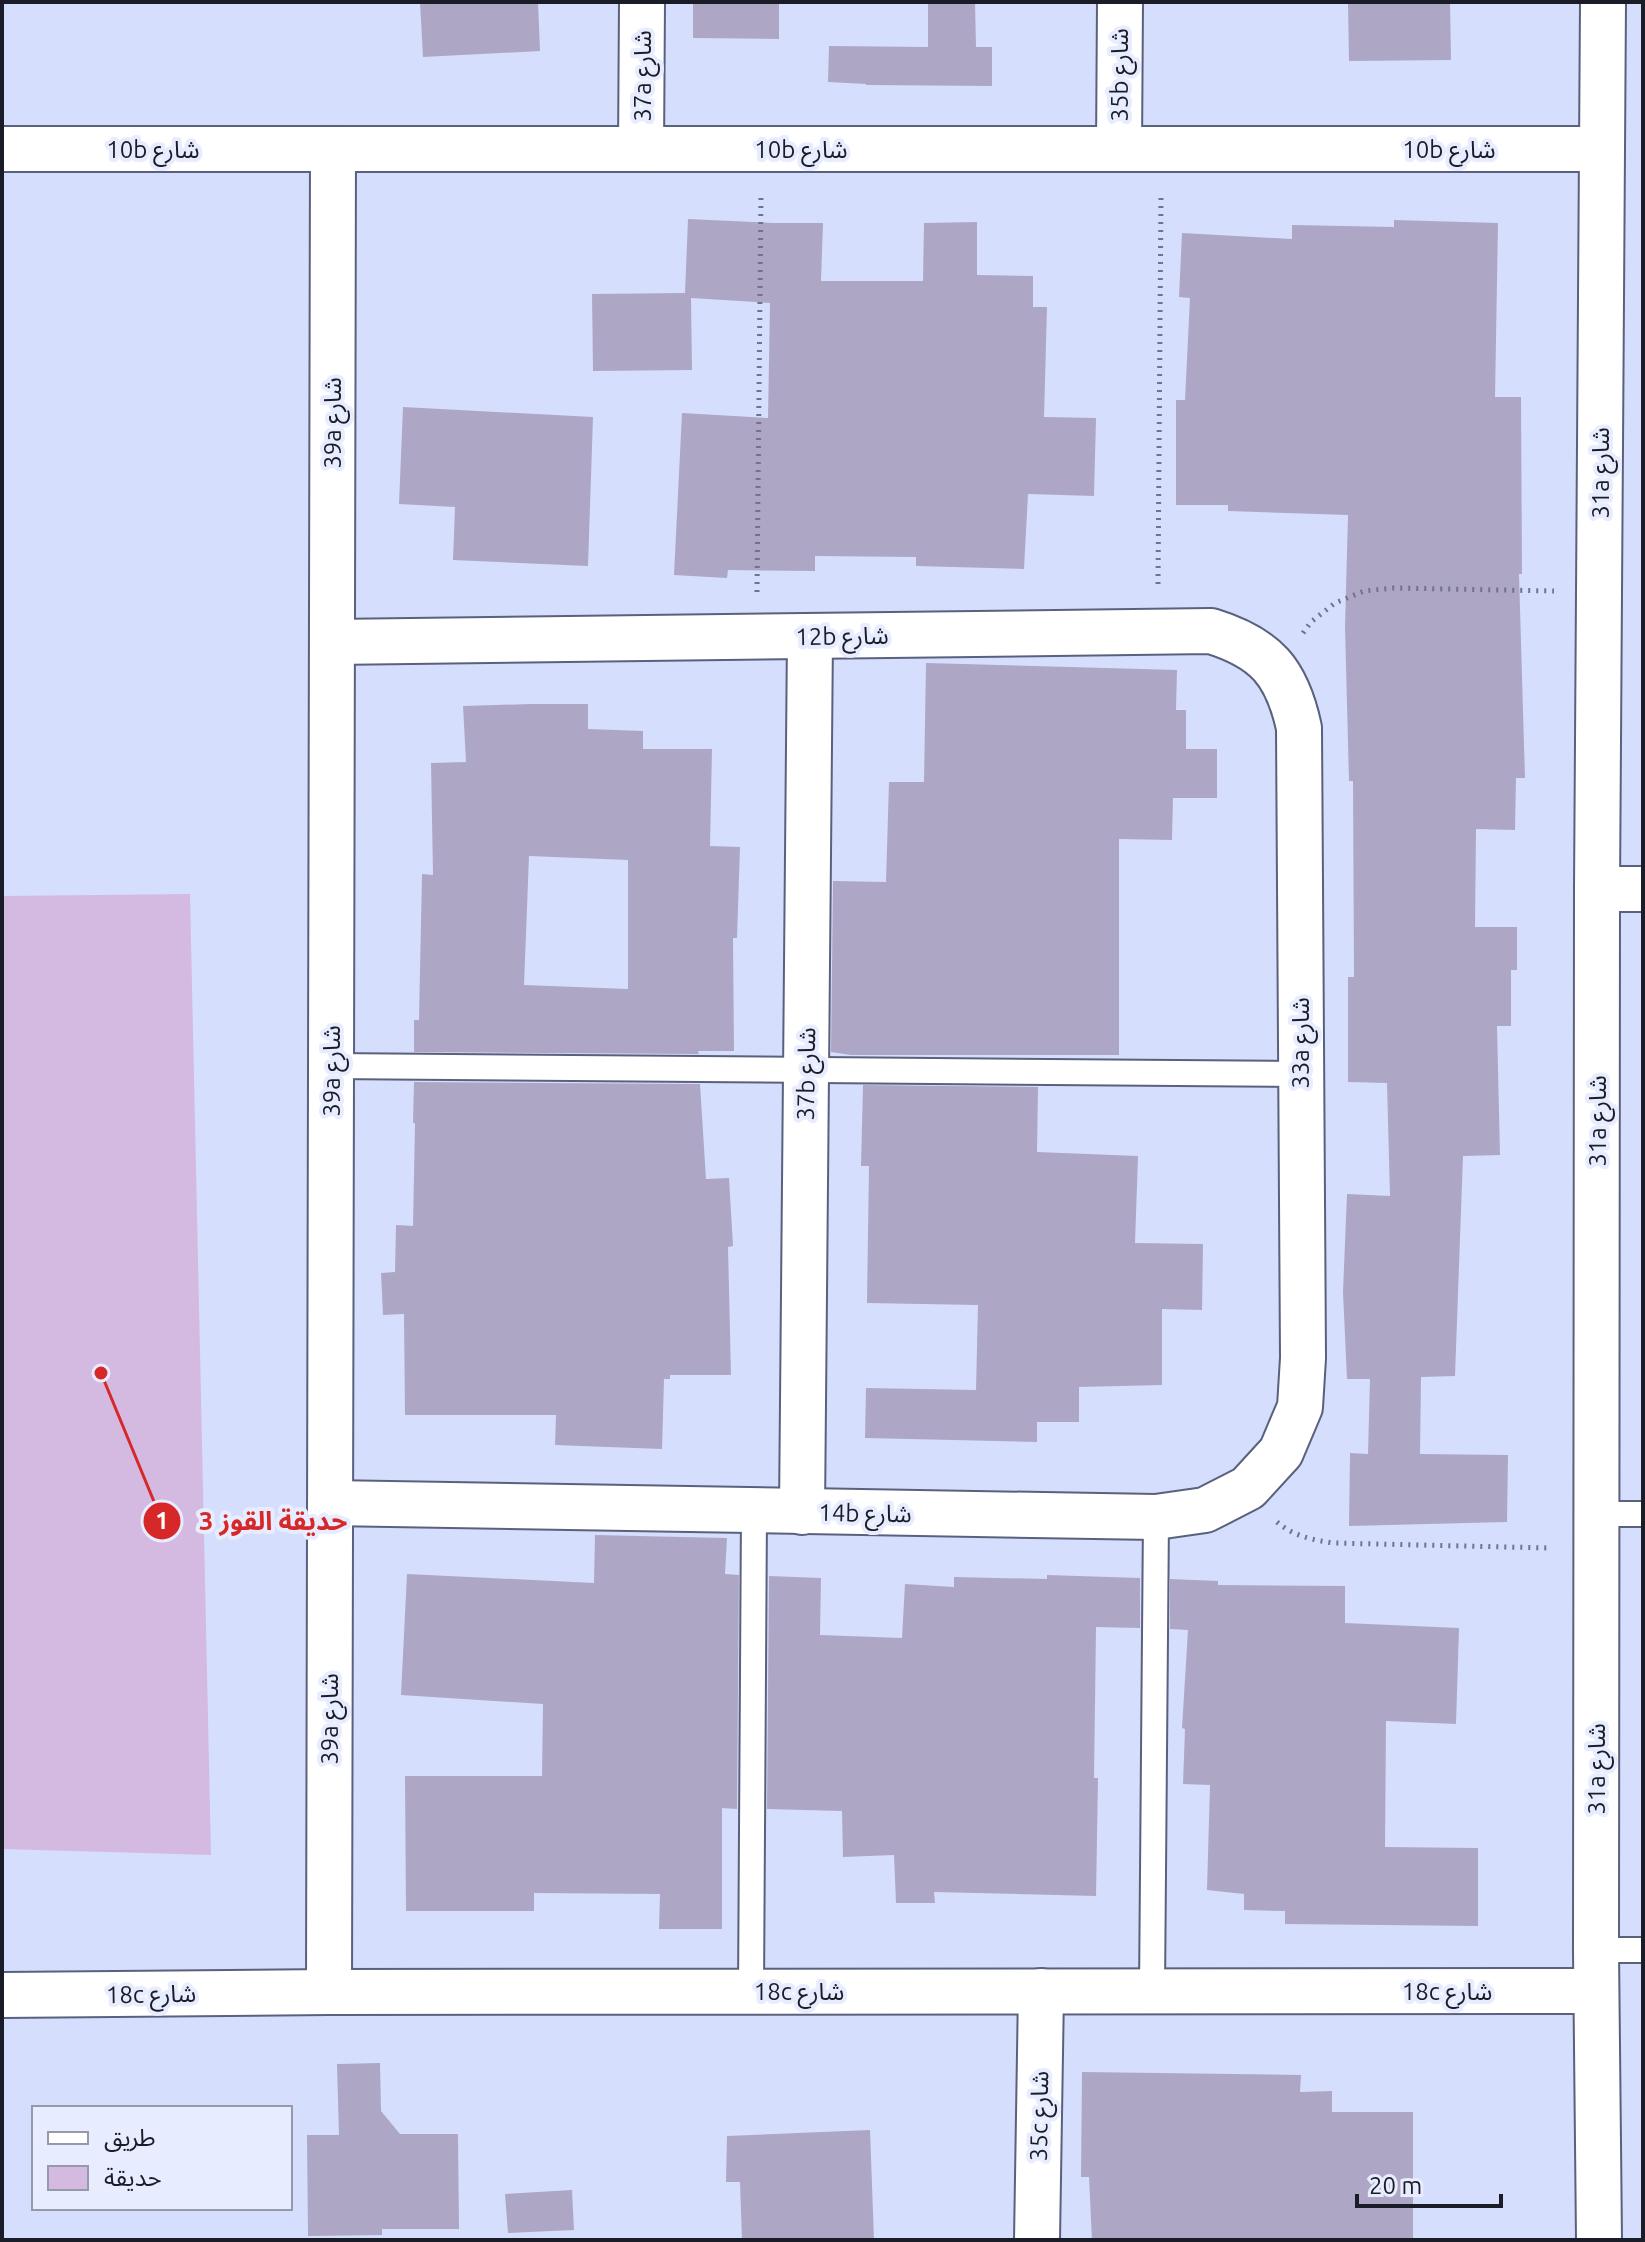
<svg xmlns="http://www.w3.org/2000/svg" width="1645" height="2242" font-family="Ubuntu,'Noto Sans Arabic',sans-serif">
  <style>
    .green { fill: #d4bae1 }
    .building { fill: #ada7c5; fill-rule: evenodd }
    .lines { fill: none; stroke-linecap: round; stroke-linejoin: round }
    .service-casing { stroke: #5a617c; stroke-width: 28 }
    .minor-casing { stroke: #5a617c; stroke-width: 48 }
    .path { stroke: #6f7488; stroke-width: 5; stroke-dasharray: 2 6; stroke-linecap: butt }
    .service { stroke: #fff; stroke-width: 24 }
    .minor { stroke: #fff; stroke-width: 44 }
    .labels { text-anchor: middle; dominant-baseline: central; stroke-width: 8; stroke-linejoin: round; paint-order: stroke }
    .street-label { font-size: 24px; fill: #1a1d28; stroke: #e7ecff }
    .leader { fill: none; stroke: #d62828; stroke-width: 3 }
    .callout-dot { fill: #d62828; stroke: #e7ecff; stroke-width: 3 }
    .mark-label { font-size: 24px; text-anchor: middle; font-weight: bold; fill: #fff }
    .callout-label { font-size: 26px; text-anchor: middle; font-weight: bold; fill: #d62828; stroke: #e7ecff; stroke-width: 8; stroke-linejoin: round; paint-order: stroke }
  </style>
  <rect width="100%" height="100%" fill="#d6defd"/>
  <polygon class="green" points="190,894 211,1855 2,1849 2,896"/>
  <g class="building">
    <polygon points="420,2 538,2 540,51 423,57"/>
    <polygon points="693,2 779,2 779,39 693,38"/>
    <polygon points="928,2 975,2 976,47 992,47 992,86 866,85 866,84 828,82 829,46 928,47"/>
    <polygon points="1348,2 1450,2 1451,60 1349,61"/>
    <polygon points="688,219 772,223 823,223 821,281 923,281 924,223 977,222 977,275 1033,276 1033,307 1047,307 1044,417 1096,418 1094,496 1028,494 1024,569 916,566 916,557 815,556 815,571 728,570 727,578 674,575 682,413 768,418 770,303 691,298 692,370 593,371 592,294 685,293"/>
    <polygon points="1394,220 1498,223 1495,397 1521,397 1522,574 1519,574 1525,778 1516,778 1515,830 1476,829 1475,927 1517,927 1517,970 1511,970 1511,1026 1497,1026 1500,1155 1463,1156 1455,1376 1421,1377 1420,1454 1508,1455 1507,1522 1349,1526 1350,1453 1368,1454 1370,1379 1347,1379 1343,1292 1347,1194 1390,1196 1387,1083 1348,1082 1348,977 1354,977 1353,781 1349,781 1345,627 1348,515 1228,511 1228,505 1176,505 1176,400 1185,400 1190,298 1179,297 1182,233 1292,239 1292,225 1394,227"/>
    <polygon points="403,407 593,417 588,566 453,560 455,507 399,504"/>
    <polygon points="926,663 1177,670 1176,710 1186,710 1186,749 1217,749 1217,798 1173,798 1172,840 1119,839 1119,1055 851,1055 831,1052 833,881 886,882 889,782 924,782"/>
    <path d="M 531,704 L 588,704 L 588,729 L 643,731 L 643,749 L 712,749 L 710,846 L 740,847 L 737,938 L 733,938 L 734,1051 L 698,1051 L 699,1054 L 414,1052 L 414,1020 L 419,1020 L 422,874 L 433,875 L 431,763 L 466,762 L 463,706 ZM 529,856 L 628,860 L 628,989 L 524,985 Z"/>
    <polygon points="414,1082 700,1084 706,1179 729,1178 733,1246 728,1247 731,1375 670,1375 670,1379 664,1379 662,1449 555,1445 556,1415 405,1415 404,1314 383,1315 381,1273 395,1272 396,1225 413,1226 415,1123 413,1123"/>
    <polygon points="863,1085 1038,1087 1037,1152 1138,1156 1135,1243 1203,1244 1202,1310 1162,1309 1162,1385 1079,1387 1079,1422 1037,1422 1037,1442 865,1438 866,1388 976,1390 978,1305 867,1303 869,1166 861,1166"/>
    <polygon points="595,1535 727,1538 725,1574 739,1575 737,1809 722,1808 722,1929 659,1929 660,1894 534,1893 534,1911 406,1911 405,1776 542,1776 543,1704 401,1695 407,1574 594,1583"/>
    <polygon points="1047,1575 1140,1578 1140,1628 1096,1627 1094,1778 1098,1778 1096,1896 934,1892 935,1903 896,1903 894,1855 843,1857 842,1811 767,1809 769,1576 821,1578 820,1635 902,1638 905,1584 954,1587 954,1577 1047,1579"/>
    <polygon points="1170,1579 1218,1581 1218,1585 1345,1586 1345,1623 1459,1628 1456,1724 1386,1721 1385,1847 1478,1848 1478,1926 1285,1924 1285,1911 1244,1910 1244,1894 1207,1890 1210,1785 1183,1784 1185,1729 1182,1728 1188,1630 1170,1629"/>
    <polygon points="380,2063 381,2111 400,2134 458,2134 459,2229 382,2229 382,2235 308,2236 307,2135 339,2135 337,2064"/>
    <polygon points="1082,2072 1301,2075 1300,2092 1332,2091 1332,2112 1413,2112 1413,2240 1092,2240 1089,2177 1081,2177"/>
    <polygon points="870,2130 874,2240 742,2240 740,2182 726,2182 727,2136"/>
    <polygon points="572,2190 574,2230 508,2233 505,2194"/>
  </g>
  <g class="lines">
    <g class="service-casing">
      <g id="service">
        <polyline points="331,1066 1301,1074"/>
        <polyline points="1597,1514 1643,1514"/>
        <polyline points="1596,1950 1643,1950"/>
        <polyline points="751,1991 754,1511"/>
        <polyline points="1152,1991 1156,1517"/>
      </g>
    </g>
    <g class="minor-casing">
      <g id="minor">
        <polyline points="2,149 1600,149"/>
        <polyline points="641,149 642,2"/>
        <polyline points="1119,149 1120,2"/>
        <polyline points="1597,889 1643,889"/>
        <path d="M 330,1503 L 1156,1517 L 1205,1510 L 1248,1488 L 1281,1452 L 1300,1407 L 1303,1358 L 1299,728 C 1287,672 1266,648 1211,631 L 332,642"/>
        <polyline points="802,1512 810,636"/>
        <polyline points="329,1992 333,149"/>
        <polyline points="2,1995 329,1992 1596,1991"/>
        <polyline points="1037,2240 1041,1991"/>
        <polyline points="1599,2240 1596,1950 1597,889 1603,2"/>
      </g>
    </g>
    <g class="path">
      <polyline points="1158,584 1161,194"/>
      <polyline points="757,592 761,194"/>
      <polyline points="1303,633 1311,622 1335,603 1364,591 1394,588 1554,591"/>
      <path d="M 1277,1522 C 1293,1536 1313,1540 1333,1543 L 1550,1548"/>
    </g>
    <use href="#service" class="service"/>
    <use href="#minor" class="minor"/>
  </g>
  <g class="labels">
    <g class="street-label">
      <text transform="translate(1119 75) rotate(-90)">35b شارع</text>
      <text transform="translate(642 76) rotate(-90)">37a شارع</text>
      <text x="153" y="149">10b شارع</text>
      <text x="801" y="149">10b شارع</text>
      <text x="1449" y="149">10b شارع</text>
      <text transform="translate(332 423) rotate(-90)">39a شارع</text>
      <text transform="translate(1600 473) rotate(-90)">31a شارع</text>
      <text transform="translate(842 636) rotate(-1)">12b شارع</text>
      <text transform="translate(1300 1043) rotate(-90)">33a شارع</text>
      <text transform="translate(331 1071) rotate(-90)">39a شارع</text>
      <text transform="translate(806 1074) rotate(-89)">37b شارع</text>
      <text transform="translate(1597 1121) rotate(-90)">31a شارع</text>
      <text transform="translate(865 1513) rotate(1)">14b شارع</text>
      <text transform="translate(329 1719) rotate(-90)">39a شارع</text>
      <text transform="translate(1596 1769) rotate(-90)">31a شارع</text>
      <text x="799" y="1991">18c شارع</text>
      <text x="1447" y="1991">18c شارع</text>
      <text transform="translate(151 1994) rotate(-1)">18c شارع</text>
      <text transform="translate(1039 2116) rotate(-89)">35c شارع</text>
    </g>
  </g>
  <path class="leader" d="M101 1373L162 1521"/>
  <g class="callout-dot">
    <circle cx="101" cy="1373" r="8"/>
    <circle cx="162" cy="1521" r="20"/>
  </g>
  <g class="mark-label">
    <text x="162" y="1529">1</text>
  </g>
  <g class="callout-label">
    <text x="273" y="1530">حديقة القوز 3</text>
  </g>
  <rect width="1645" height="2242" fill="none" stroke="#1a1d28" stroke-width="8"/>
  <rect x="32" y="2106" width="260" height="104" fill="#e7ecff" stroke="#9599a9" stroke-width="2"/>
  <rect x="48" y="2132" width="40" height="12" fill="#ffffff" stroke="#9599a9" stroke-width="2"/>
  <text x="104" y="2146" font-size="24" fill="#1a1d28">طريق</text>
  <rect x="48" y="2166" width="40" height="24" fill="#d4bae1" stroke="#9599a9" stroke-width="2"/>
  <text x="104" y="2186" font-size="24" fill="#1a1d28">حديقة</text>
  <path d="M1357 2194v12h144v-12" fill="none" stroke="#1a1d28" stroke-width="4"/>
  <text x="1369" y="2194" font-size="24" fill="#1a1d28" stroke="#e7ecff" stroke-width="6" paint-order="stroke">20 m</text>
</svg>
